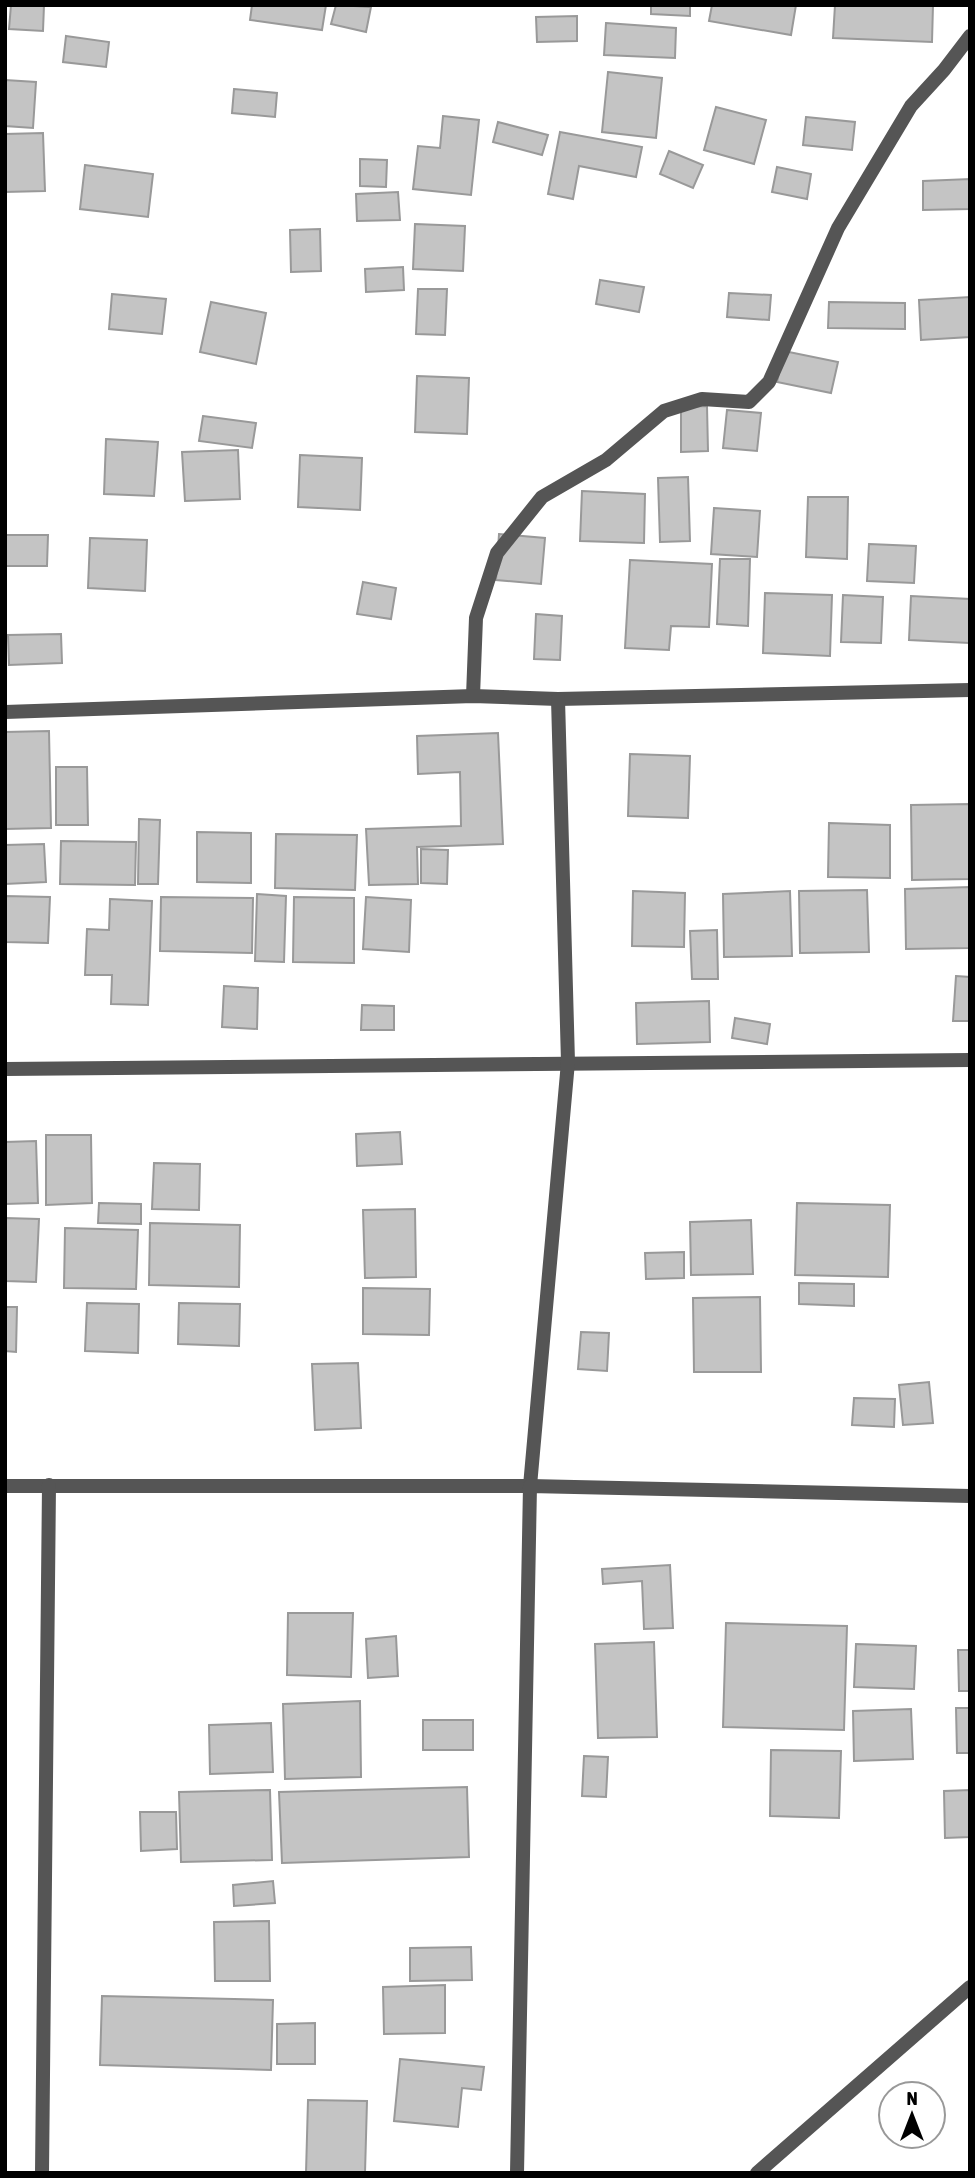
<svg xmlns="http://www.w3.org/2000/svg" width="975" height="2178" font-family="'Asap Condensed',sans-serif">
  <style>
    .building { fill: #c4c4c4; stroke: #999; stroke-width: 2 }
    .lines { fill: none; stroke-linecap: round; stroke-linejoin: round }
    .street { stroke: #555; stroke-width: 14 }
  </style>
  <rect width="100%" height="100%" fill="#fff"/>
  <g class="building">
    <polygon points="11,5 44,5 43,31 9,29"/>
    <polygon points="252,5 326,5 322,30 250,20"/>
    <polygon points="336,5 371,7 366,32 331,24"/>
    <polygon points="651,5 690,5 690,16 651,14"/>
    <polygon points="712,5 796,5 791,35 709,21"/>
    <polygon points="835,5 933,5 932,42 833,38"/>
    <polygon points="577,16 577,41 537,42 536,17"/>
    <polygon points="606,23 676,28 675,58 604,55"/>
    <polygon points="66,36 109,42 106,67 63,62"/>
    <polygon points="608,72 662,78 656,138 602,132"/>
    <polygon points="5,80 36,82 33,128 5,126"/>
    <polygon points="234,89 277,93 275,117 232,113"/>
    <polygon points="716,107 766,120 754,164 704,150"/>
    <polygon points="443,116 479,120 471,195 413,189 418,146 440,148"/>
    <polygon points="806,117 855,122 852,150 803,145"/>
    <polygon points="498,122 548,135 542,155 493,142"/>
    <polygon points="560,132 642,147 636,177 579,166 573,199 548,194"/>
    <polygon points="43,133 45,191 5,192 5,134"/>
    <polygon points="669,151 703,165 693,188 660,174"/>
    <polygon points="360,159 387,160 386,187 360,186"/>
    <polygon points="85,165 153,174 148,217 80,209"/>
    <polygon points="777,167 811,174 807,199 772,192"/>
    <polygon points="970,179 970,209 923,210 923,181"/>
    <polygon points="398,192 400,220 357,221 356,194"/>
    <polygon points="415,224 465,226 463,271 413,269"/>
    <polygon points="320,229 321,271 291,272 290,230"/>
    <polygon points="403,267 404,290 366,292 365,269"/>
    <polygon points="600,280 644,287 639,312 596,304"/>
    <polygon points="418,289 447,289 445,335 416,334"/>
    <polygon points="729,293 771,295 769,320 727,317"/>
    <polygon points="112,294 166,299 162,334 109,329"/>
    <polygon points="970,297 970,337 921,340 919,300"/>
    <polygon points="211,302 266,313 256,364 200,352"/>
    <polygon points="829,302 905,303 905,329 828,328"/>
    <polygon points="784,351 838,362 831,393 777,382"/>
    <polygon points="417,376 469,378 467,434 415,432"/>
    <polygon points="707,406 708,451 681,452 681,407"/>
    <polygon points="727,410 761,413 757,451 723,448"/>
    <polygon points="203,416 256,423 252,448 199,441"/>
    <polygon points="106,439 158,442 154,496 104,494"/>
    <polygon points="238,450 240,499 185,501 182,452"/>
    <polygon points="300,455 362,458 360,510 298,507"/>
    <polygon points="688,477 690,541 660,542 658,478"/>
    <polygon points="582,491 645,494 644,543 580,541"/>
    <polygon points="808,497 848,497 847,559 806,557"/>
    <polygon points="714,508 760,511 757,557 711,554"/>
    <polygon points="499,534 545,538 541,584 496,580"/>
    <polygon points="5,535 48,535 47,566 5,566"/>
    <polygon points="90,538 147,540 145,591 88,588"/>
    <polygon points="869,544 916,546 914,583 867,581"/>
    <polygon points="720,559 750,559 748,626 717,624"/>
    <polygon points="630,560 712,564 709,627 671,626 669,650 625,648"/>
    <polygon points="363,582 396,588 391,619 357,614"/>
    <polygon points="765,593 832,595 830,656 763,653"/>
    <polygon points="843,595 883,597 881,643 841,642"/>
    <polygon points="911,596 970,599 969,643 909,640"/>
    <polygon points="536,614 562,616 560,660 534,659"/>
    <polygon points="61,634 62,663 9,665 8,635"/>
    <polygon points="49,731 51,828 5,829 5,732"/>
    <polygon points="498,733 503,844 417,847 418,884 369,885 366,829 461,826 460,772 418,774 417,736"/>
    <polygon points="630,754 690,756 688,818 628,816"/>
    <polygon points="56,767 87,767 88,825 56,825"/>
    <polygon points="970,804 970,879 912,880 911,805"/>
    <polygon points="139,819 160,820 158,884 138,884"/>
    <polygon points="829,823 890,825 890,878 828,877"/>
    <polygon points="197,832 251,833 251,883 197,882"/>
    <polygon points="276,834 357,835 355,890 275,888"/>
    <polygon points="61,841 136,842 135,885 60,884"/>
    <polygon points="44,844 46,882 5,884 5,845"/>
    <polygon points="421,849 448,850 447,884 421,883"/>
    <polygon points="970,887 970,948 906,949 905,889"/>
    <polygon points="867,890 869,952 800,953 799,891"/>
    <polygon points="633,891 685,893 684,947 632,946"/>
    <polygon points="790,891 792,956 724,957 723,894"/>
    <polygon points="257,894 286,896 284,962 255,961"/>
    <polygon points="5,896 50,897 48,943 5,942"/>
    <polygon points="161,897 253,898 252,953 160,951"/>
    <polygon points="294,897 354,898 354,963 293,962"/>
    <polygon points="366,897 411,900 409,952 363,949"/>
    <polygon points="110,899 152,901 148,1005 111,1004 112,975 85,975 87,929 109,930"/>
    <polygon points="717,930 718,979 692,979 690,931"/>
    <polygon points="956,976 970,977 970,1021 953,1021"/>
    <polygon points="224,986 258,988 257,1029 222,1027"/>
    <polygon points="709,1001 710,1042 637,1044 636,1003"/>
    <polygon points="362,1005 394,1006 394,1030 361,1030"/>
    <polygon points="735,1018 770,1024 767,1044 732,1038"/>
    <polygon points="400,1132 402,1164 357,1166 356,1134"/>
    <polygon points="46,1135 91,1135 92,1203 46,1205"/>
    <polygon points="36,1141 38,1203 5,1204 5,1142"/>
    <polygon points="154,1163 200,1164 199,1210 152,1209"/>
    <polygon points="99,1203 141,1204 141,1224 98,1223"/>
    <polygon points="797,1203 890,1205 888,1277 795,1275"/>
    <polygon points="415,1209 416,1277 365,1278 363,1210"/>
    <polygon points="5,1218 39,1219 36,1282 5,1281"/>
    <polygon points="751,1220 753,1274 691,1275 690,1222"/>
    <polygon points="150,1223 240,1225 239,1287 149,1285"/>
    <polygon points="65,1228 138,1230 136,1289 64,1288"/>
    <polygon points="684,1252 684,1278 646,1279 645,1253"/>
    <polygon points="799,1283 854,1284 854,1306 799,1304"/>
    <polygon points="363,1288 430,1289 429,1335 363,1334"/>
    <polygon points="760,1297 761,1372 694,1372 693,1298"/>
    <polygon points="87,1303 139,1304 138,1353 85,1351"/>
    <polygon points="179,1303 240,1304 239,1346 178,1344"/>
    <polygon points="5,1307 17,1307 16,1352 5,1351"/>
    <polygon points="581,1332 609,1333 607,1371 578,1369"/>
    <polygon points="358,1363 361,1428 315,1430 312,1364"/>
    <polygon points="929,1382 933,1423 903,1425 899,1385"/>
    <polygon points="854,1398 895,1399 894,1427 852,1425"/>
    <polygon points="670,1565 673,1628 644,1629 642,1581 603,1584 602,1569"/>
    <polygon points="288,1613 353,1613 351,1677 287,1675"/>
    <polygon points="726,1623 847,1626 844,1730 723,1727"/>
    <polygon points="396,1636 398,1676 368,1678 366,1639"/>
    <polygon points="654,1642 657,1737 598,1738 595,1644"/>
    <polygon points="856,1644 916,1646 914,1689 854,1687"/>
    <polygon points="958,1650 970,1650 970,1691 959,1691"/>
    <polygon points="360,1701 361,1777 285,1779 283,1704"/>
    <polygon points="956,1708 970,1708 970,1753 957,1753"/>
    <polygon points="911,1709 913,1759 854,1761 853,1711"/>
    <rect x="423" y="1720" width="50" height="30"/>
    <polygon points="271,1723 273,1772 210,1774 209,1725"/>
    <polygon points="771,1750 841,1751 839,1818 770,1816"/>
    <polygon points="584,1756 608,1757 606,1797 582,1796"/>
    <polygon points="467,1787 469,1857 282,1863 279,1792"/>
    <polygon points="270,1790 272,1860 181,1862 179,1792"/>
    <polygon points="970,1790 970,1837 945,1838 944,1791"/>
    <polygon points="140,1812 176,1812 177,1849 141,1851"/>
    <polygon points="273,1881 275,1903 234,1906 233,1885"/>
    <polygon points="269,1921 270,1981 215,1981 214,1922"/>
    <polygon points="471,1947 472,1980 410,1981 410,1948"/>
    <polygon points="445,1985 445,2033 384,2034 383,1987"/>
    <polygon points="102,1996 273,2000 271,2070 100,2065"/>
    <polygon points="315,2023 315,2064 277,2064 277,2024"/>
    <polygon points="400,2059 484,2067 481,2090 462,2088 458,2127 394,2121"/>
    <polygon points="308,2100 367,2101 365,2173 306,2173"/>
  </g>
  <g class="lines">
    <g class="street">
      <polyline points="473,696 476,618 497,553 542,497 606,460 664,411 702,399 749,402 769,382 838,228 911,106 944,70 970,36"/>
      <polyline points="5,712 473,696 558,699 970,690"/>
      <polyline points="5,1069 970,1060"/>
      <polyline points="5,1486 530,1486 568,1062 558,699"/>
      <polyline points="42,2173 49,1485"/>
      <polyline points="517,2173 530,1486 970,1496"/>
      <polyline points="757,2173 970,1987"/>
    </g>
  </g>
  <rect width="975" height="2178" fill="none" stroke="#000000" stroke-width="14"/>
  <g transform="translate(912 2115)"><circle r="33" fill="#ffffff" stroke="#999999" stroke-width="2"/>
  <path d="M0-5L12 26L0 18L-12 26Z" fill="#000000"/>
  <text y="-10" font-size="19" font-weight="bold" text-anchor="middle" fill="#000000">N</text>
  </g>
</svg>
